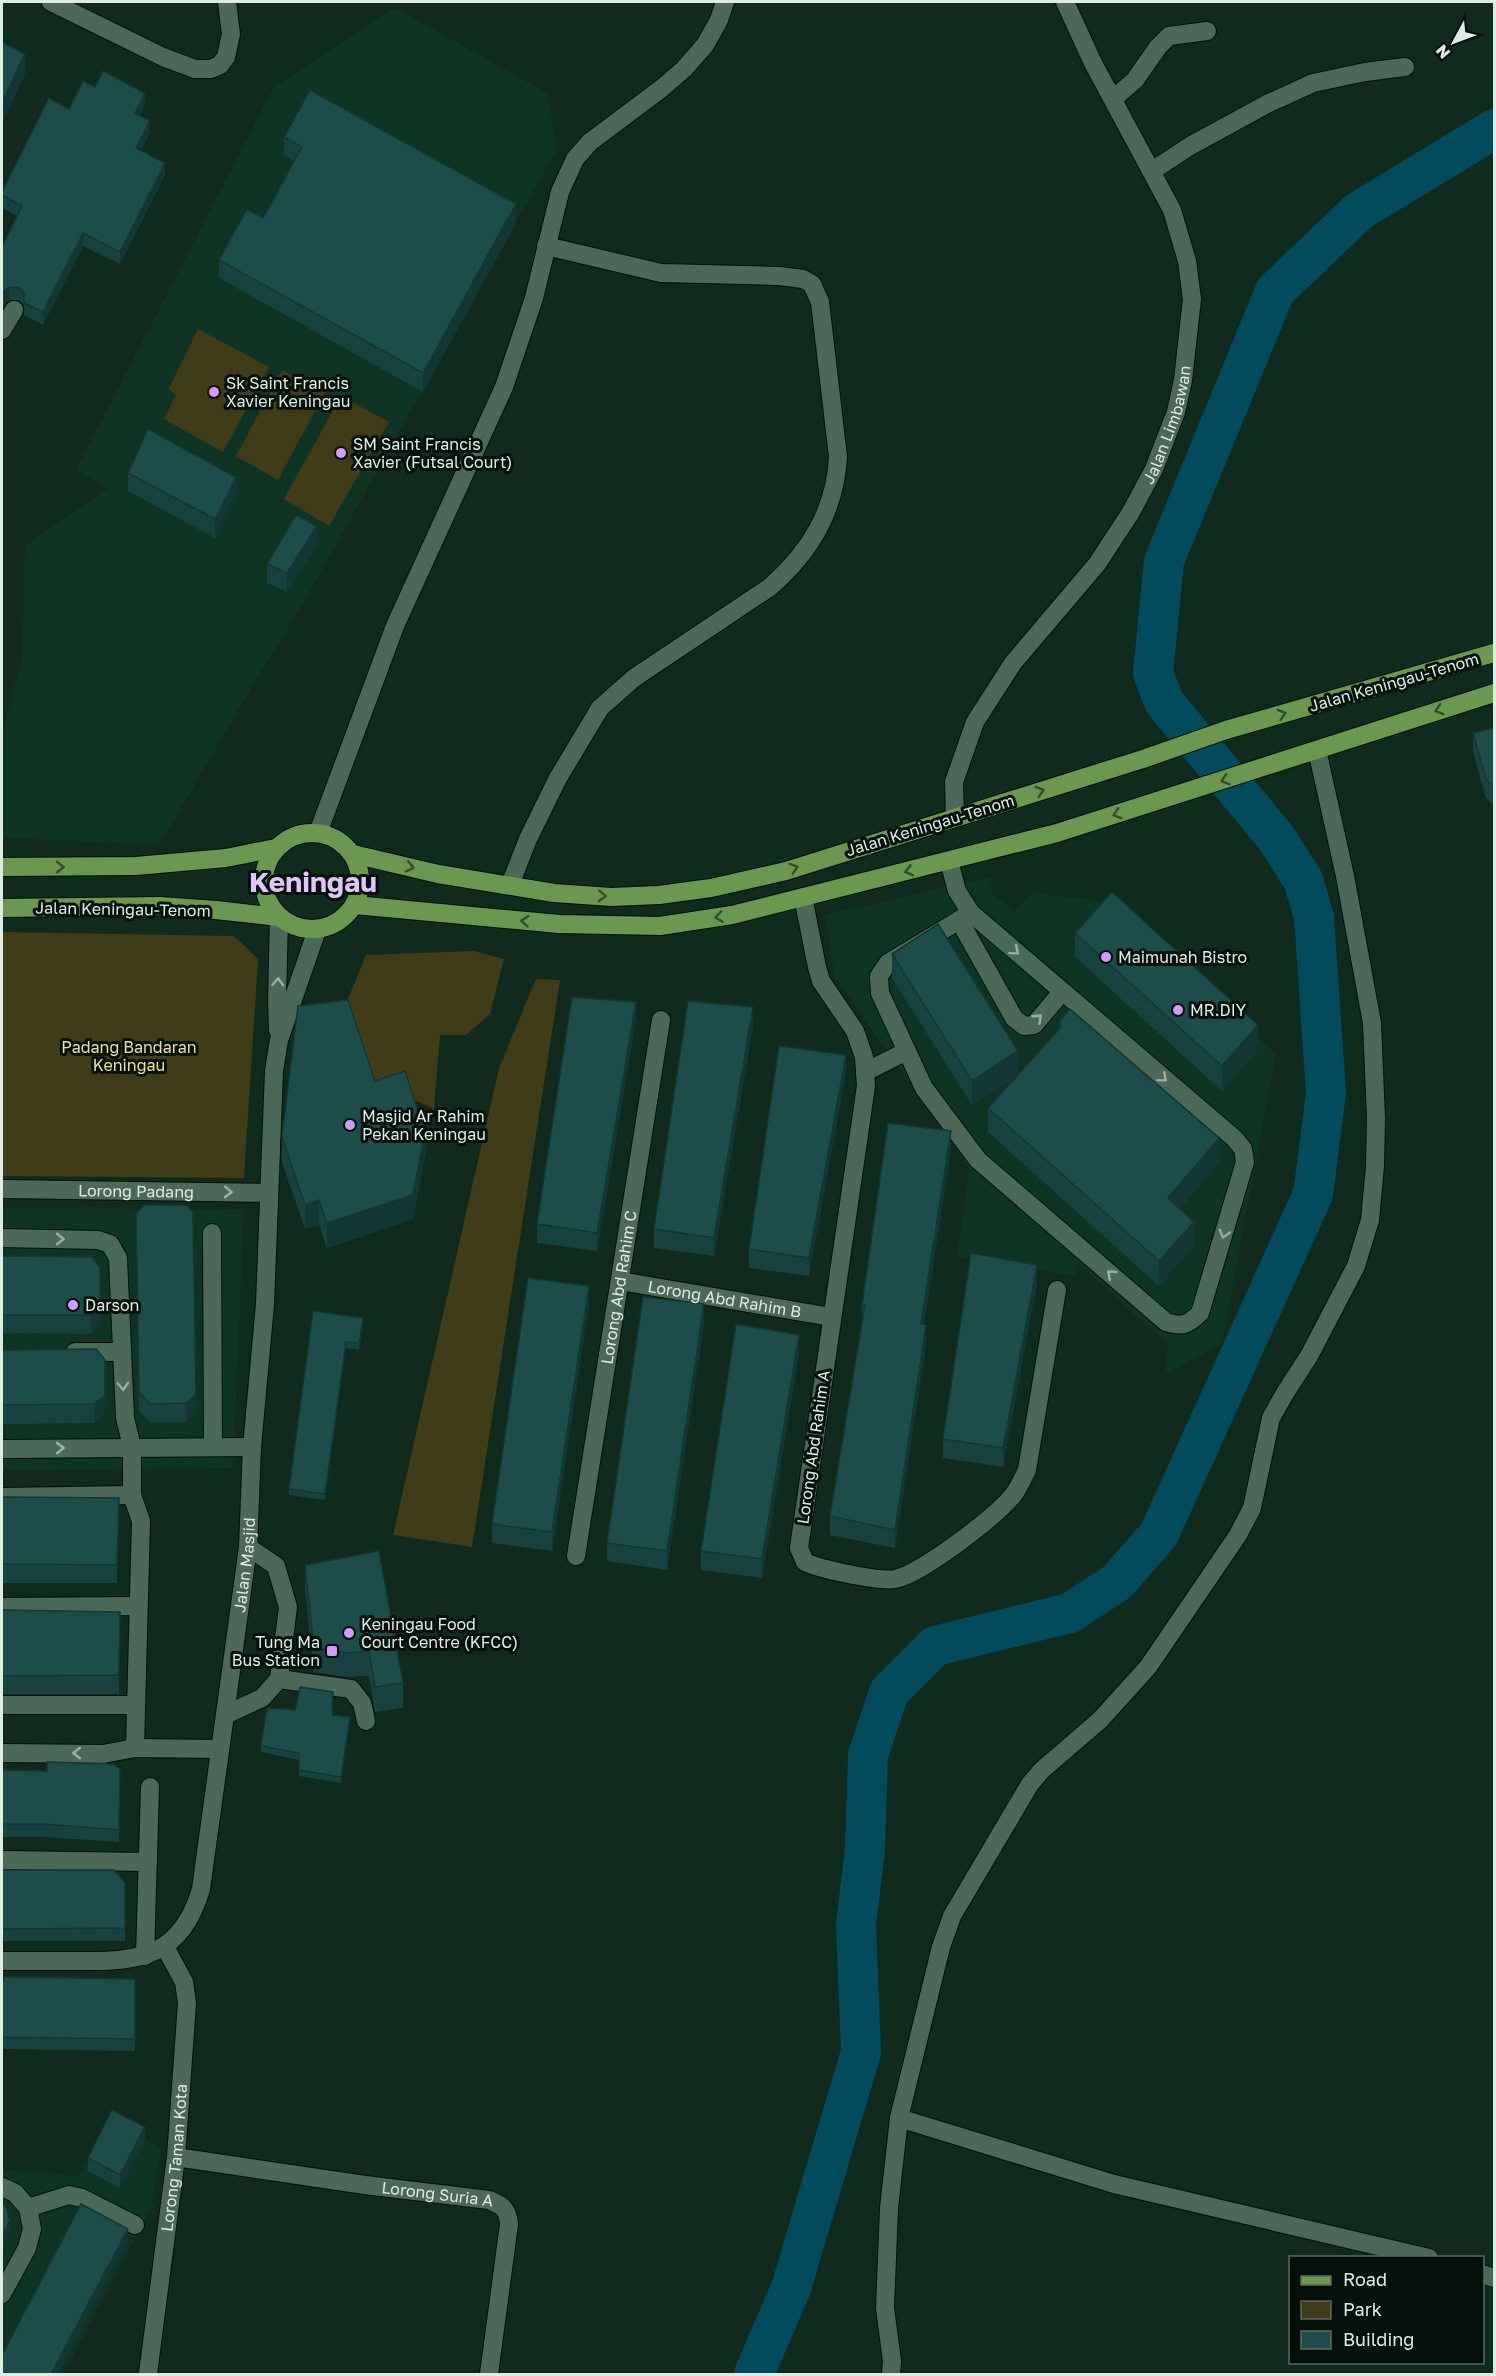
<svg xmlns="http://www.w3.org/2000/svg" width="1496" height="2376" font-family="'Golos Text',sans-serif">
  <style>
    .built { fill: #103424 }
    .green { fill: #413c18 }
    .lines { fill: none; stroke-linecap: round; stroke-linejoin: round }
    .river { stroke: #014b5d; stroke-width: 40 }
    .minor-casing { stroke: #001208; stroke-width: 20 }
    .major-casing { stroke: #001208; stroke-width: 20 }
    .minor { stroke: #4c6859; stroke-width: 18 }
    .major { stroke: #6c9751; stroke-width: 18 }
    .wall { fill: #184240 }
    .shaded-wall { fill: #143634 }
    .building { fill: #1c4d4a; stroke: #143634; stroke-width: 1.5 }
    .oneway { stroke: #344d2a }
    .oneway2 { stroke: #9cb1a5 }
    .poi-dot { fill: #d39cfc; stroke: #06100a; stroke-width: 2 }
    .labels { text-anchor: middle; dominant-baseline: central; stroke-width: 6; stroke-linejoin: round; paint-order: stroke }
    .poi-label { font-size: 16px; fill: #deede4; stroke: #06100a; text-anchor: start }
    .street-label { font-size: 16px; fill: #deede4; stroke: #06100a }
    .park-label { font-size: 16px; fill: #eee283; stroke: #06100a }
    .town-label { font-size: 28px; font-weight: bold; fill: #e2c4fa; stroke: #06100a }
  </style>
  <rect width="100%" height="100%" fill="#102a1e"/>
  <g class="built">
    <polygon points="395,8 547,93 557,149 300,609 251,688 160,844 2,838 2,732 22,659 25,546 108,488 76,470 274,87"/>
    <polygon points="990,877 993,894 1014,912 1032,893 1106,901 1276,1054 1222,1344 1165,1374 1168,1345 1078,1263 1075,1276 957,1257 969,1168 835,977 825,915"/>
    <polygon points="2,1208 244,1209 233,1468 2,1470"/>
    <polygon points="108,2120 161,2148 151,2208 63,2374 2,2374 2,2170 79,2176"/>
  </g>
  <g class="green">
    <polygon points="198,329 269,367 223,452 164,419 176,395 169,389"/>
    <polygon points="282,370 325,392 278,480 236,456"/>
    <polygon points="341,396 389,422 329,526 284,499"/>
    <polygon points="2,932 234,936 258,959 244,1178 2,1176"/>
    <polygon points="474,951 504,959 490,1014 466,1035 440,1035 434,1109 381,1084 363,1070 337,1026 366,955"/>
    <polygon points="536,979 560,980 472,1547 393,1535 499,1068"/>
  </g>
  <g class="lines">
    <polyline class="river" points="754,2374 791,2288 861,2052 856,1924 865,1849 868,1755 889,1692 935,1646 1070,1613 1117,1582 1159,1534 1313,1194 1326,1093 1314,917 1303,880 1277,839 1164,702 1153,673 1164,561 1275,291 1359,211 1494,129"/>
    <g class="minor-casing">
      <g id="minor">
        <polyline points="51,2 163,57 195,69 211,69 220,65 226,57 231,34 227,2"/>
        <polyline points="1113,99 1135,80 1158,47 1169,36 1207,31"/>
        <polyline points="1152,171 1190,146 1269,103 1313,83 1365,72 1405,67"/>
        <polyline points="2,330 14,310"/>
        <path id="s1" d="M 955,817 L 954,782 L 975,722 L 1013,663 L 1097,564 L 1131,512 L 1154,469 L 1176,412 L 1183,380 L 1192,299 L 1187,261 L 1172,210 L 1093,63 L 1065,2"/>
        <polyline points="318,833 395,626 504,387 534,298 560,192 575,159 590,142 662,88 684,69 705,45 719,20 725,2"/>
        <path d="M 949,861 L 957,891 L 971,913 L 1234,1138 L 1243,1149 L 1245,1162 L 1200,1313 C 1188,1325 1182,1327 1166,1322 L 978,1160 L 924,1088 L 880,993 L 879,976 L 888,963 L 971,913"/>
        <path d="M 510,885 L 528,839 L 558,778 L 600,708 L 634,678 L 770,587 C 810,552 835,511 838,457 L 820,302 L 812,284 L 803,279 L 779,276 L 661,273 L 546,246"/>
        <path d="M 803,897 L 817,967 L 821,981 L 855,1031 L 864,1057 L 866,1086 L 799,1548 L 805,1562 C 819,1569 880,1582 895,1579 C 921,1574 997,1516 1014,1494 C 1019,1487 1023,1478 1027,1470 L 1057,1290"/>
        <polyline points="959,920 1014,1018 1024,1026 1034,1025 1062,992"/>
        <polyline points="278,1030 277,1000 279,917"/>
        <polyline points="865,1072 907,1051"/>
        <path id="s2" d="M 2,1189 L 268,1193"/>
        <polyline points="212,1233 213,1447"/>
        <polyline points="2,1238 98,1240 110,1244 118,1258 125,1418 132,1447 132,1495 141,1521 135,1748"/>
        <path id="s3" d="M 620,1281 L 831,1317"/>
        <polyline points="75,1352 121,1352"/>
        <polyline points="2,1449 252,1447"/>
        <polyline points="2,1497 132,1495"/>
        <path id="s4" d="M 576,1556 L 661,1020"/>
        <polyline points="2,1607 138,1606"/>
        <polyline points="279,1679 351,1689 362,1703 366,1721"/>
        <polyline points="2,1705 135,1705"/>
        <polyline points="225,1715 262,1698 279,1679 288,1607 276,1566 248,1547"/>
        <polyline points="2,1753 103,1754 135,1748 220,1749"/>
        <polyline points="2,1860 148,1862"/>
        <polyline points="145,1956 150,1787"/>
        <path id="s5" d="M 2,1961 C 28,1961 54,1961 80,1961 C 142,1962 182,1955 201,1889 L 248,1547 L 252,1447 L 265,1304 L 274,1071 L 279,1040 L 317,930"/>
        <polyline points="899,2118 1114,2184 1429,2258"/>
        <path id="s6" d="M 176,2157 L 365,2185 L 489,2200 C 502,2205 508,2209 509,2224 L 489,2374"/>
        <polyline points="2,2187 15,2193 28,2208"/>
        <polyline points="28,2208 69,2195 82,2198 135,2225"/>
        <polyline points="1482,2274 1494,2278"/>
        <polyline points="2,2294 27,2248 32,2229 28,2208"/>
        <path id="s7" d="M 148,2374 L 176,2157 L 187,2003 L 184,1982 L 165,1947"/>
        <polyline points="891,2374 892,2361 885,2308 889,2208 899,2118 941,1947 952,1916 1030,1784 1042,1770 1100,1720 1148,1667 1238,1535 1252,1508 1271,1418 1285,1393 1309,1356 1356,1266 1370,1220 1375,1166 1376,1118 1372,1023 1345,876 1317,750"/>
      </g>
    </g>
    <g class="major-casing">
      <g id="major">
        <circle cx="312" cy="881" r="48"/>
        <polyline points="353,854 438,874 554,893 611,897 659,895 711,888 786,871 1143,759 1226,730 1494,653"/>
        <polyline points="2,867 136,866 226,858 276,848"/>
        <polyline points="355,905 559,924 660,926 732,915 1057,833 1494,693"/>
        <polyline points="2,908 160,906 216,910 279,917"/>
      </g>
    </g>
    <use href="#minor" class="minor"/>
    <use href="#major" class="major"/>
  </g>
  <g class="wall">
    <polygon points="95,87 145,105 140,115 150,133 141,150 165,175 120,264 83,246 43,325 24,315 24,305 19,300 9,300 4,305 2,304 2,247 17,216 2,208 2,192 69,109"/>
    <polygon points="284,137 516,223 423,392 219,278 219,260 263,218 294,161 284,155"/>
    <polygon points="128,473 236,496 215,538 128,491"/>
    <polygon points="317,545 287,592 267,583 267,564"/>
    <polygon points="1494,728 1494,805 1486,798 1473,752 1473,733"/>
    <polygon points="1075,933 1258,1050 1222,1091 1075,957"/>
    <polygon points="892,954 1018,1074 1059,1030 1059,1022 1219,1162 1180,1209 1194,1246 1159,1286 988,1132 988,1108 1015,1078 972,1105 892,978"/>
    <polygon points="636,1020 597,1251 537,1243 537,1224"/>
    <polygon points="753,1025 714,1256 654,1248 654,1229"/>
    <polygon points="846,1073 809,1276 749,1268 749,1249"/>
    <polygon points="375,1081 427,1145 413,1219 327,1248 319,1225 305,1229 282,1162 282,1137"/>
    <polygon points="951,1149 924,1325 926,1344 895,1548 830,1535 830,1516 862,1320 862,1305"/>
    <polygon points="136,1214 196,1413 186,1422 150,1422 139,1411"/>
    <polygon points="2,1256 92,1257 100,1326 91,1334 2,1333"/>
    <polygon points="1037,1284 1003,1467 943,1458 943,1439"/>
    <polygon points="589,1304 552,1551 492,1543 492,1524"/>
    <polygon points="313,1311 363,1324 359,1350 346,1348 325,1500 289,1495 289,1489"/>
    <polygon points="704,1323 667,1570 607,1561 607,1543"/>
    <polygon points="96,1349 105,1413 94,1423 2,1424 2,1350"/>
    <polygon points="799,1354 762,1578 701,1570 701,1551"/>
    <polygon points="2,1497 119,1498 117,1583 2,1583"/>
    <polygon points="305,1565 403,1683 403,1708 375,1712 369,1676 348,1677 314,1672 305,1590"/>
    <polygon points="2,1610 120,1612 119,1694 2,1694"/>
    <polygon points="332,1715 350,1723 341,1783 299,1776 299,1760 261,1752 261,1746"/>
    <polygon points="120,1769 119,1842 43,1837 2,1837 2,1770 47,1771"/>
    <polygon points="2,1870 125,1883 125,1941 2,1941"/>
    <polygon points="135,1979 135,2051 2,2049 2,1981"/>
    <polygon points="145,2140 120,2188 88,2171 88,2158"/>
  </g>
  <g class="shaded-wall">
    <polygon points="25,54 25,75 2,123 2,102"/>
    <polygon points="145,93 145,105 135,125 135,113"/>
    <polygon points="150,121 150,133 136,160 136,148"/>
    <polygon points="165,163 165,175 120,264 120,252"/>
    <polygon points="516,204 516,223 423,392 423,373"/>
    <polygon points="83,233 83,246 43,325 43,312"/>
    <polygon points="9,287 9,300 4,305 4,292"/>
    <polygon points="236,477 236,496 215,538 215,519"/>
    <polygon points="317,526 317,545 287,592 287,573"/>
    <polygon points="636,1002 636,1020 597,1251 597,1233"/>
    <polygon points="753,1007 753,1025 714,1256 714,1238"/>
    <polygon points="1258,1025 1258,1050 1222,1091 1222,1066"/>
    <polygon points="1018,1051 1018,1076 972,1105 972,1081"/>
    <polygon points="846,1055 846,1073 809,1276 809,1258"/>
    <polygon points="427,1121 427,1145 413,1219 327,1248 327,1223"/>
    <polygon points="951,1131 951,1149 921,1343 921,1324"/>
    <polygon points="1219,1138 1219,1162 1168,1223 1168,1198"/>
    <polygon points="319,1200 319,1225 305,1229 305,1205"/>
    <polygon points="1194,1222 1194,1246 1159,1286 1159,1261"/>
    <polygon points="1037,1265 1037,1284 1003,1467 1003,1448"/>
    <polygon points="589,1286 589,1304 552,1551 552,1532"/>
    <polygon points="704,1304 704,1323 667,1570 667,1551"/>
    <polygon points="100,1307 100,1326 91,1334 91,1315"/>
    <polygon points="926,1325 926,1344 895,1548 895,1530"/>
    <polygon points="799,1335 799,1354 762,1578 762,1559"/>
    <polygon points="346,1342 346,1348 325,1500 325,1494"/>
    <polygon points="196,1394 196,1413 186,1422 186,1403"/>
    <polygon points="105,1395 105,1413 94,1423 94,1404"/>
    <polygon points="350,1717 350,1723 341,1783 341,1777"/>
    <polygon points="145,2127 145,2140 120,2188 120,2175"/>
    <polygon points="10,2220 10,2233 2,2248 2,2235"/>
    <polygon points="128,2229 128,2241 58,2374 51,2374"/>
  </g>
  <g class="building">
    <polygon points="2,42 25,54 2,102"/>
    <polygon points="103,71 145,93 135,113 150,121 136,148 165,163 120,252 83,233 43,312 24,303 24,293 19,288 9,287 4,292 2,291 2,247 22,206 2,195 2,192 49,98 69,109 83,81 95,87"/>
    <polygon points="310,90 516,204 423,373 219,260 247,209 263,218 302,147 284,137"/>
    <polygon points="148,429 236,477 215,519 128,473"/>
    <polygon points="296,515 317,526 287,573 267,564"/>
    <polygon points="1494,728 1494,787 1486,779 1473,733"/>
    <polygon points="1112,892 1258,1025 1222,1066 1075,933"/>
    <polygon points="938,924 1018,1051 972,1081 892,954"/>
    <polygon points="572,997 636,1002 597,1233 537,1224"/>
    <polygon points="348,1000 375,1081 405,1071 421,1121 427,1121 413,1195 327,1223 319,1200 305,1205 282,1137 298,1006"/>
    <polygon points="688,1001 753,1007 714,1238 654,1229"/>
    <polygon points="1070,1009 1219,1138 1168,1198 1194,1222 1159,1261 988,1108 1062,1026 1059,1022"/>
    <polygon points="779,1046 846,1055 809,1258 749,1249"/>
    <polygon points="888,1123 951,1131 921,1324 926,1325 895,1530 830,1516 865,1305 862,1305"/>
    <polygon points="144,1205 186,1205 193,1212 196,1394 186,1403 150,1404 139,1392 136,1214"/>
    <polygon points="971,1253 1037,1265 1003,1448 943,1439"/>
    <polygon points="2,1256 92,1257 100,1267 100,1307 91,1315 2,1315"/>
    <polygon points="528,1278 589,1286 552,1532 492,1524"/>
    <polygon points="643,1297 704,1304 667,1551 607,1543"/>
    <polygon points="313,1311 363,1318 359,1343 346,1342 325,1494 289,1489"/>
    <polygon points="736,1324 799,1335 762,1559 701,1551"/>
    <polygon points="96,1349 105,1360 105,1395 94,1404 2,1405 2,1350"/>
    <polygon points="2,1497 119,1498 117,1565 2,1564"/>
    <polygon points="379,1551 403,1683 375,1687 369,1651 348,1653 314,1648 305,1565"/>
    <polygon points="2,1610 120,1612 119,1675 2,1676"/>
    <polygon points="300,1687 333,1692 332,1715 350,1717 341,1777 299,1770 299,1753 261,1746 267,1708 295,1710"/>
    <polygon points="47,1762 113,1764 120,1769 119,1830 43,1824 2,1824 2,1770 47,1771"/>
    <polygon points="2,1870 114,1870 125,1883 125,1928 2,1929"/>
    <polygon points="4,1977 135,1979 135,2039 2,2037 2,1981 4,1981"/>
    <polygon points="112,2110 145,2127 120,2175 88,2158"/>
    <polygon points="81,2204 128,2229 51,2374 2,2374 2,2355"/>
    <polygon points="2,2205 5,2205 10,2220 2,2235"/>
  </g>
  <defs><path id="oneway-chevron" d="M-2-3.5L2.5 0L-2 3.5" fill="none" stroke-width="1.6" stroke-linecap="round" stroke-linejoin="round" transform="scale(1.5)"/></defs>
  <g class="oneway">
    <use href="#oneway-chevron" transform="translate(1439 710) rotate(162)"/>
    <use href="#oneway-chevron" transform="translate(1282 714) rotate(-16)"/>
    <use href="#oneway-chevron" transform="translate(1225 780) rotate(162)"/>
    <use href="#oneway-chevron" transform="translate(1040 791) rotate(-17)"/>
    <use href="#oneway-chevron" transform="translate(1117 814) rotate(163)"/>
    <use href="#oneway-chevron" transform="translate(60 867)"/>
    <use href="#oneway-chevron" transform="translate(410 867) rotate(13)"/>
    <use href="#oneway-chevron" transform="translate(794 868) rotate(-17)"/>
    <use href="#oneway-chevron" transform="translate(909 871) rotate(166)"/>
    <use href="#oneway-chevron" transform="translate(602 896) rotate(3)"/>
    <use href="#oneway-chevron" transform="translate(719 917) rotate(172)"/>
    <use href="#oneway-chevron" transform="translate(525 921) rotate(-176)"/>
  </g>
  <g class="oneway2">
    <use href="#oneway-chevron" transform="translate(1015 951) rotate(40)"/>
    <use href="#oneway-chevron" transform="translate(278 982) rotate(-87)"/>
    <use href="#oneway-chevron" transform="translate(1038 1018) rotate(-43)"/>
    <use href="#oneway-chevron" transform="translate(1163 1078) rotate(40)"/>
    <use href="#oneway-chevron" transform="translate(228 1192) rotate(1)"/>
    <use href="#oneway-chevron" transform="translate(1224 1234) rotate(106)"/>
    <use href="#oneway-chevron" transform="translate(60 1239) rotate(1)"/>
    <use href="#oneway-chevron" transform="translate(1111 1274) rotate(-139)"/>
    <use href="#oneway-chevron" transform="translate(123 1386) rotate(87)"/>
    <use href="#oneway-chevron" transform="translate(60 1448) rotate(-1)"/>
    <use href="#oneway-chevron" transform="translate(77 1753) rotate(-180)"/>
  </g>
  <g class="poi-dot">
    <circle cx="214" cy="392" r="6"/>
    <circle cx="341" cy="453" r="6"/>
    <circle cx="1106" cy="957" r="6"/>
    <circle cx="1178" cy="1010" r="6"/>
    <circle cx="350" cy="1125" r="6"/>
    <circle cx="73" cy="1305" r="6"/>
    <circle cx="349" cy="1633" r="6"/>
    <rect x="326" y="1645" width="12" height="12" rx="3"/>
  </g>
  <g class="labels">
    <g class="poi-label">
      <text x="226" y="383">Sk Saint Francis<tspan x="226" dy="18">Xavier Keningau</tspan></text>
      <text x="353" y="444">SM Saint Francis<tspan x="353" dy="18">Xavier (Futsal Court)</tspan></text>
      <text x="1118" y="957">Maimunah Bistro</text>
      <text x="1190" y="1010">MR.DIY</text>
      <text x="362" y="1116">Masjid Ar Rahim<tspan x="362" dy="18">Pekan Keningau</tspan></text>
      <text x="85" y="1305">Darson</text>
      <text x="361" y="1624">Keningau Food<tspan x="361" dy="18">Court Centre (KFCC)</tspan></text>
      <text x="320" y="1642" text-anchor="end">Tung Ma<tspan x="320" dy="18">Bus Station</tspan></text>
    </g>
    <g class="street-label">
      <text stroke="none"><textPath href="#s1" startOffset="456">Jalan Limbawan</textPath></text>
      <text transform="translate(1394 682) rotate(-16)">Jalan Keningau-Tenom</text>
      <text transform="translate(930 825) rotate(-17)">Jalan Keningau-Tenom</text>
      <text transform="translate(123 909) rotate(1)">Jalan Keningau-Tenom</text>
      <text stroke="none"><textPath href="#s2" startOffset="134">Lorong Padang</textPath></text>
      <text stroke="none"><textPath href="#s4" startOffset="272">Lorong Abd Rahim C</textPath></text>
      <text stroke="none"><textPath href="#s3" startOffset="106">Lorong Abd Rahim B</textPath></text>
      <text transform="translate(813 1447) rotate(-82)">Lorong Abd Rahim A</text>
      <text stroke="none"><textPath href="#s5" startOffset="561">Jalan Masjid</textPath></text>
      <text stroke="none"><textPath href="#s7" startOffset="218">Lorong Taman Kota</textPath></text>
      <text stroke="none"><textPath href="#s6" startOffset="264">Lorong Suria A</textPath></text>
    </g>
    <g class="park-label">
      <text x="129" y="1047">Padang Bandaran<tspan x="129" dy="18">Keningau</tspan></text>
    </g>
    <g class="town-label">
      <text x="313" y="881">Keningau</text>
    </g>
  </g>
  <rect width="1496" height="2376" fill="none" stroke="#deede4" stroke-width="6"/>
  <rect x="1289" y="2256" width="195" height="108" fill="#06100a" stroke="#5c6861" stroke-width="1.5"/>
  <rect x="1301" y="2276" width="30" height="9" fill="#6c9751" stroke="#5c6861" stroke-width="1.5"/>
  <text x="1343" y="2286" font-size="18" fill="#deede4">Road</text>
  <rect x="1301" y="2301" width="30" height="18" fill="#413c18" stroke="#5c6861" stroke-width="1.5"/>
  <text x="1343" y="2316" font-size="18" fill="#deede4">Park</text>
  <rect x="1301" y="2331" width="30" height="18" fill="#1c4d4a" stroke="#5c6861" stroke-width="1.5"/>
  <text x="1343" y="2346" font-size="18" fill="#deede4">Building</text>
  <g transform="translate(1454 42) rotate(229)" stroke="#06100a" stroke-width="4.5" paint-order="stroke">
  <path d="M0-4.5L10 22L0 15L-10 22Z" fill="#deede4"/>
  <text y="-9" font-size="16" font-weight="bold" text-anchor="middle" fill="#deede4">N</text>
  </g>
</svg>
